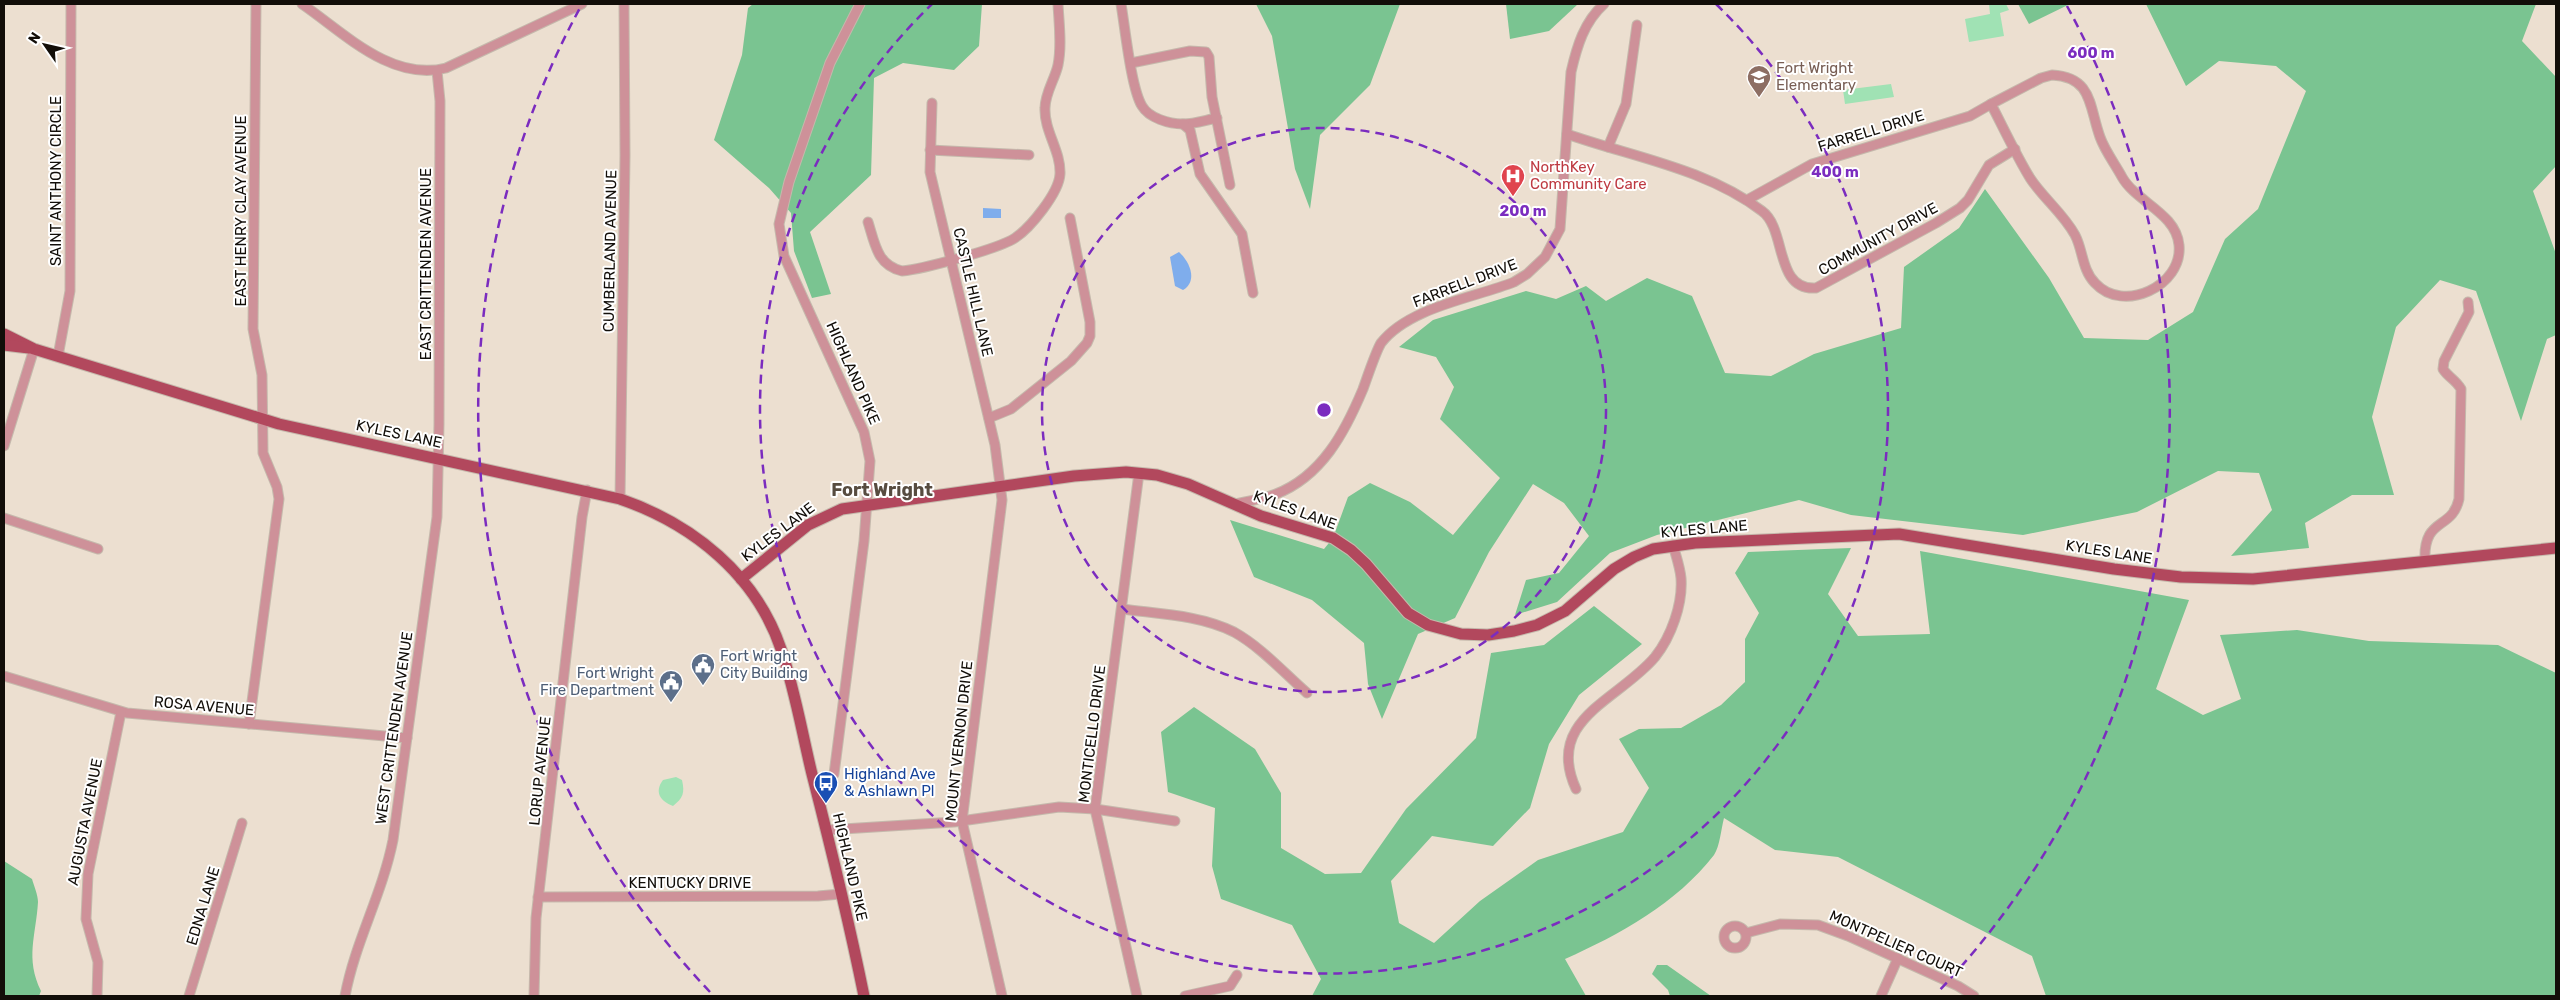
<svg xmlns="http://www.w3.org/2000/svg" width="2560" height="1000" font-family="Rubik,sans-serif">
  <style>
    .green { fill: #a0e2b4 }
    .forest { fill: #7ac491 }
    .water { fill: #7fadec }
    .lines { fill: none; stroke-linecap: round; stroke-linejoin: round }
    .minor-casing { stroke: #c5b9ac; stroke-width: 11 }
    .major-casing { stroke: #c5b9ac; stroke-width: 13 }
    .minor { stroke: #ce9199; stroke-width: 9 }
    .major { stroke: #b2485d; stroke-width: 11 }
    .ring { fill: none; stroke: #7b2cbf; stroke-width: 2.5; stroke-dasharray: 9 6 }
    .labels { text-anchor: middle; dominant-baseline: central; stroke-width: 4; stroke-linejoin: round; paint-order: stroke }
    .education-label { font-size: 15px; fill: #785e54; stroke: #fff; text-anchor: start }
    .street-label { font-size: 15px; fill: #120e09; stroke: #fff }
    .health-label { font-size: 15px; fill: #be3a42; stroke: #fff; text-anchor: start }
    .service-label { font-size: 15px; fill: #4e5e75; stroke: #fff; text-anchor: start }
    .transit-label { font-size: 15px; fill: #164399; stroke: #fff; text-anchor: start }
    .quarter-label { font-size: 18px; font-weight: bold; fill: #574c40; stroke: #fff }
    .centre { fill: #7b2cbf; stroke: #fff; stroke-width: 2.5 }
    .ring-label { font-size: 15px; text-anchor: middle; font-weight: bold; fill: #7b2cbf; stroke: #fff; stroke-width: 4; stroke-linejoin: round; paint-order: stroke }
  </style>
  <rect width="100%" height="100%" fill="#ecdfd0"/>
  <g class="green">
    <polygon points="1989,4 2006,4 2009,10 2000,13 2004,36 1969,42 1965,19 1990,14"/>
    <polygon points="1891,84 1894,97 1845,104 1843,90"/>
    <path d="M 676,777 L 682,780 C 685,793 683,798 673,806 C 660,801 654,792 663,780 Z"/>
  </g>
  <g class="forest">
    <polygon points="753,4 982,4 979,46 954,70 903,63 874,78 871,175 810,232 831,294 812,298 794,251 791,213 769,188 714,140 742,55 748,8"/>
    <polygon points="1256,4 1400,4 1370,85 1320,135 1310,209 1295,169 1272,36"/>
    <polygon points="1506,4 1578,4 1549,31 1510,39"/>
    <polygon points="2018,4 2070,4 2029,24"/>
    <polygon points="2146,4 2536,4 2522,41 2556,77 2556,166 2533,191 2556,254 2556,335 2547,339 2521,421 2476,291 2440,280 2396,327 2372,417 2394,495 2352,495 2305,523 2309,548 2231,556 2272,510 2259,473 2218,471 2137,512 2023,535 1851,515 1799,500 1657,535 1610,553 1557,602 1515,615 1526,580 1559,573 1589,536 1564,503 1533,484 1489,552 1455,618 1418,634 1382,719 1368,684 1364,643 1312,600 1254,577 1230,520 1324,549 1333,538 1348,497 1370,483 1410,502 1453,535 1500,478 1440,419 1454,387 1436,357 1399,347 1433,320 1526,291 1556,299 1586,286 1606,301 1647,278 1692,296 1725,373 1771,376 1814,354 1901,328 1904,267 1959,228 1985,189 2049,278 2084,338 2148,340 2193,312 2225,239 2258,209 2306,91 2276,66 2219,61 2186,86"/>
    <path d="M 1851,548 L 1828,594 L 1858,636 L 1930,634 L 1920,551 L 2189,600 L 2156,689 L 2203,715 L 2241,699 L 2220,635 L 2297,630 L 2369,641 L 2498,645 L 2556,673 L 2556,996 L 2046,996 L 2032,956 L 1838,857 L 1775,850 L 1724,818 C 1721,829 1720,846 1714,855 C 1677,903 1619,935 1565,959 L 1586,996 L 1312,996 L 1321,979 L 1292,925 L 1221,899 L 1212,866 L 1215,808 L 1168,792 L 1161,732 L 1194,707 L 1255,749 L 1281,793 L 1281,848 L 1325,874 L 1361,873 L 1406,809 L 1476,738 L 1491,653 L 1544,645 L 1594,606 L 1642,644 L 1579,695 L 1549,744 L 1530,808 L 1493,846 L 1432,836 L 1391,881 L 1399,923 L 1434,943 L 1480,901 L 1538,860 L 1623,832 L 1649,788 L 1619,739 L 1639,729 L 1681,728 L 1721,705 L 1745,682 L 1745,639 L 1759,613 L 1735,573 L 1748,552 Z"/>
    <path d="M 4,861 L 32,879 C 34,886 38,895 38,902 C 36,936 25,958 41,991 L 39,996 L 4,996 Z"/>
    <polygon points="1657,965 1667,965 1711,996 1670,996 1668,990 1652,974"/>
  </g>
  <g class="water">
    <polygon points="983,208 1001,209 1001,218 983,218"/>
    <path d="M 1179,252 C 1190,262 1198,281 1183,290 L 1175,286 L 1170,257 Z"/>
  </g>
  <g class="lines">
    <g class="minor-casing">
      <g id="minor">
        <path d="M 302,4 C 343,32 391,82 446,68 L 582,4"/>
        <path d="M 1121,4 C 1125,27 1131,88 1142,106 C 1149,118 1169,124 1183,124 C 1194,124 1206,120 1217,118"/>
        <polyline points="1131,63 1190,51 1206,52 1209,57 1212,97 1230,185"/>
        <path d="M 2052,75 C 2093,77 2089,107 2100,137 C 2105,151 2115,164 2122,177 C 2136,202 2176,213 2179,245 C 2183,286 2123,314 2095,283 C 2082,270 2083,250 2075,235 C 2063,213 2043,198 2030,178 C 2016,155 2004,129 1991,104 L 2041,78 Z"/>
        <polyline points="932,103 930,172 995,445 1002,500 962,821 1002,996"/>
        <polyline points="1183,124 1190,130 1200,174 1242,234 1253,293"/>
        <path d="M 1567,134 C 1632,157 1705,168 1762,211 C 1787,229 1774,291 1816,288 L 1936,223 L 1960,208 L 1968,200 L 1989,165 L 2015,149"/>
        <polyline points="1608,147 1626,104 1637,25"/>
        <polyline points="930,150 1029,155"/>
        <polyline points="1747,200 1812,164 1970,116 1991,104"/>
        <path d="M 868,222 C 875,244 877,265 902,271 C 923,269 998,249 1015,238 C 1030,228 1059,193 1060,174 C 1061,151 1044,131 1045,108 C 1045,93 1055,79 1058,65 C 1062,45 1059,24 1058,4"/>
        <polyline points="58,356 70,291 71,4"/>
        <polyline points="989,418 1011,409 1071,361 1087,343 1090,336 1090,322 1070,218"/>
        <polyline points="4,446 34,349"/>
        <polyline points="620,499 625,156 624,4"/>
        <path d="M 1235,504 C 1249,501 1263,499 1276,494 C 1322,476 1345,432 1363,389 C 1367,378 1376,351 1381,343 C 1409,307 1474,298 1514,282 L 1527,274 L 1545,257 L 1560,229 L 1571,72 C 1577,46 1584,22 1604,4"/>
        <polyline points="4,518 98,549"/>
        <path d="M 2425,561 C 2423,516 2452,531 2459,499 L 2461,389 C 2456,380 2448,377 2443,369 L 2444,361 L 2469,312 L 2468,302"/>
        <path d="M 1122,609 C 1159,614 1200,615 1234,632 C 1261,647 1284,673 1307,693"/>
        <polyline points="4,676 127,713 407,738"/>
        <polyline points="249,724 279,499 277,487 263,453 262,375 253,329 256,4"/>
        <polyline points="834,774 864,541 870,461 864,432 784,256 779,224 789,182 830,63 860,4"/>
        <path d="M 1576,789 C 1544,719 1619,700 1655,657 C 1671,637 1683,604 1681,578 C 1680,567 1676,556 1673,545"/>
        <polyline points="827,830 954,822 1059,807 1095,809 1175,821"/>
        <polyline points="538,897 818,896 841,894"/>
        <circle cx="1735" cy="937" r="11"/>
        <polyline points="1746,933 1780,924 1818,925 1848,936 1958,986 1974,996"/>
        <polyline points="97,996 98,962 86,919 88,874 121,712"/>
        <polyline points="189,996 242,823"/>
        <path d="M 345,996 C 355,942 382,895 393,840 L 437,517 L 439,424 L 440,101 L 437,71"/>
        <polyline points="534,996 536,918 582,517 587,490"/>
        <polyline points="1137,996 1095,809 1139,473"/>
        <polyline points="1185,996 1230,986 1237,975"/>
        <polyline points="1881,996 1898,958"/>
      </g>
    </g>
    <g class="major-casing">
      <g id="major">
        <path d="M 4,334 L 34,349 L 279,424 L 620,499 C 693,524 756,575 781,649 C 795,690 802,733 812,774 C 831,848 849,922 864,996"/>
        <polyline points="4,345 29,348"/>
        <polyline points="741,579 808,525 842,509 1074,476 1126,472 1157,475 1188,484 1261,516 1333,538 1351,550 1366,564 1408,613 1428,625 1461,634 1488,635 1514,631 1537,625 1565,611 1614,569 1634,557 1653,549 1695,543 1899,534 2114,569 2181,577 2253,579 2556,548"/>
      </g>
    </g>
    <use href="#minor" class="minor"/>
    <use href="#major" class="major"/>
  </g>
  <g class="ring">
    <circle cx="1324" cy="410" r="282"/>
    <path d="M1716 4A564 564 0 1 1 932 4"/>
    <path d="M710 992A846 846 0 0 1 581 6M2067 6A846 846 0 0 1 1938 992"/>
  </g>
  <defs>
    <g id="school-pin" transform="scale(1.25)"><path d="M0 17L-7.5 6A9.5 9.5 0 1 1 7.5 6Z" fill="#8d6e63" stroke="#fff"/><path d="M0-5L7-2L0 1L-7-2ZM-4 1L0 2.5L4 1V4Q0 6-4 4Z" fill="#fff"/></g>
    <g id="hospital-pin" transform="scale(1.25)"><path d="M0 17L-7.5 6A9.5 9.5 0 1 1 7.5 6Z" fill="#e0444e" stroke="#fff"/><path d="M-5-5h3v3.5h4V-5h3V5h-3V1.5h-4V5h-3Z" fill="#fff"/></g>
    <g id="civic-pin" transform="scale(1.25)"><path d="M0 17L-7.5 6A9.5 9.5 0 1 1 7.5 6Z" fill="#5c6f8a" stroke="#fff"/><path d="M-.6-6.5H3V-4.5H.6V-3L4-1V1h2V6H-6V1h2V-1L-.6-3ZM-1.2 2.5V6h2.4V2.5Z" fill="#fff"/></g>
    <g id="bus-pin" transform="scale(1.25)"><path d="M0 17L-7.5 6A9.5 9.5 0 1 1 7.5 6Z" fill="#1a4fb4" stroke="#fff"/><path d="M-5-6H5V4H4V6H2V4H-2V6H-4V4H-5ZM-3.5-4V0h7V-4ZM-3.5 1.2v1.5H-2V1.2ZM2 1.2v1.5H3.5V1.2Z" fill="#fff"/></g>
  </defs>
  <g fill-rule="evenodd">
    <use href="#school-pin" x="1759" y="77"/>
    <use href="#hospital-pin" x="1513" y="176"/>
    <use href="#civic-pin" x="703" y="665"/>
    <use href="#civic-pin" x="671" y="682"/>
    <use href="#bus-pin" x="826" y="783"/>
  </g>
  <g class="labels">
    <g class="education-label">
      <text x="1776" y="68">Fort Wright<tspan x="1776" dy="17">Elementary</tspan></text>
    </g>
    <g class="street-label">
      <text transform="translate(1871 131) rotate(-17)">FARRELL DRIVE</text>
      <text transform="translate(56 181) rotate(-90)">SAINT ANTHONY CIRCLE</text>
      <text transform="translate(241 211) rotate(-90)">EAST HENRY CLAY AVENUE</text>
      <text transform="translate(1878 239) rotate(-29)">COMMUNITY DRIVE</text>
      <text transform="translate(610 251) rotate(-89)">CUMBERLAND AVENUE</text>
      <text transform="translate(426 264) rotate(-90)">EAST CRITTENDEN AVENUE</text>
      <text transform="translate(1465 283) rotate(-21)">FARRELL DRIVE</text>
      <text transform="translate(973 292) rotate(77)">CASTLE HILL LANE</text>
      <text transform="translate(853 373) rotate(66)">HIGHLAND PIKE</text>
      <text transform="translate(399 434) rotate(12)">KYLES LANE</text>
      <text transform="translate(1295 510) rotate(20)">KYLES LANE</text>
      <text transform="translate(1704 529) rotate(-5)">KYLES LANE</text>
      <text transform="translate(778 532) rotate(-37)">KYLES LANE</text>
      <text transform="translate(2109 552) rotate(9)">KYLES LANE</text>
      <text transform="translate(204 706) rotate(5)">ROSA AVENUE</text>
      <text transform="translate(394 728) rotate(-82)">WEST CRITTENDEN AVENUE</text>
      <text transform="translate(1092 734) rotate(-83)">MONTICELLO DRIVE</text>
      <text transform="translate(959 741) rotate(-84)">MOUNT VERNON DRIVE</text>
      <text transform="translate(540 771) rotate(-84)">LORUP AVENUE</text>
      <text transform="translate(85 822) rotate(-79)">AUGUSTA AVENUE</text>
      <text transform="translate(850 867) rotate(77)">HIGHLAND PIKE</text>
      <text x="690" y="883">KENTUCKY DRIVE</text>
      <text transform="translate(203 906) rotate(-73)">EDNA LANE</text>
      <text transform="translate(1896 944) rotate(24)">MONTPELIER COURT</text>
    </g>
    <g class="health-label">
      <text x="1530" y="167">NorthKey<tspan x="1530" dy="17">Community Care</tspan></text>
    </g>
    <g class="service-label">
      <text x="720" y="656">Fort Wright<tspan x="720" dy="17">City Building</tspan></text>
      <text x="654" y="673" text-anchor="end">Fort Wright<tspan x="654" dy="17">Fire Department</tspan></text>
    </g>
    <g class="transit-label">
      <text x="844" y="774">Highland Ave<tspan x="844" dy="17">&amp; Ashlawn Pl</tspan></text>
    </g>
    <g class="quarter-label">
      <text x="882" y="490">Fort Wright</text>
    </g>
  </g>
  <circle cx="1324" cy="410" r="8" class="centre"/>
  <g class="ring-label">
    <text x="2091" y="58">600 m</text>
    <text x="1835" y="177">400 m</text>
    <text x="1523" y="216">200 m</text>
  </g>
  <rect width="2560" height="1000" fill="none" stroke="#120e09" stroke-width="10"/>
  <g transform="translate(45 45) rotate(304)" stroke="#ffffff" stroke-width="4" paint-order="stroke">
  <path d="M0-4L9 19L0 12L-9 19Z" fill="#120e09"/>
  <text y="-8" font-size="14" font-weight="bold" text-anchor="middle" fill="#120e09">N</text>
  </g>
</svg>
